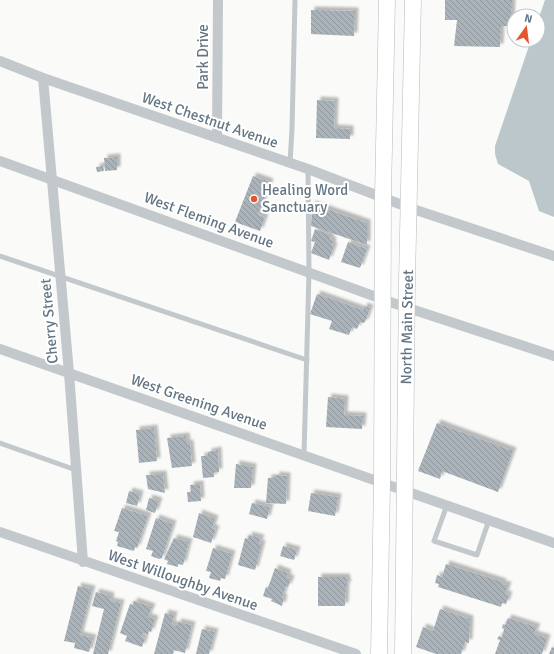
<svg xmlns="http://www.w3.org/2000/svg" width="554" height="654" font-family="Signika,sans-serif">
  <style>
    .water { fill: #bbc7cb }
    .building { fill: url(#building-back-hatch); filter: url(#shadow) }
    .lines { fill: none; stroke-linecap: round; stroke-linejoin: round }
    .primary-casing { stroke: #b5babe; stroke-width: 17 }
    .service { stroke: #c3c8cc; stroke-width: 5 }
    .minor { stroke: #c3c8cc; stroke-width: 10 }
    .primary { stroke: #fff; stroke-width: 16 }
    .poi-dot { fill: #e4572e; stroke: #fff; stroke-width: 1.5 }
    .labels { text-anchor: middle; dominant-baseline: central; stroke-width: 4; stroke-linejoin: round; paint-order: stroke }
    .street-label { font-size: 15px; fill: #657683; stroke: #fff }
    .poi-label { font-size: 15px; fill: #657683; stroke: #fff; text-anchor: start }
  </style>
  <defs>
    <pattern id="building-back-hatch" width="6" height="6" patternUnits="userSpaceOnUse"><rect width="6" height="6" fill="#aab3b9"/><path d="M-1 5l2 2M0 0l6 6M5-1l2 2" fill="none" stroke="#8e969c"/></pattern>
    <filter id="shadow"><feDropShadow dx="3.5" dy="-3.5" stdDeviation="1" flood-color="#0004"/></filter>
  </defs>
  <rect width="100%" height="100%" fill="#fafaf8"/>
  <polygon class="water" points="545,0 554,0 554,217 539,211 529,181 498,164 495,154 495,146 531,40 538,40 538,20"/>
  <g class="building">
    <polygon points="445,0 512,0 511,26 501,26 500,47 454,46 457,20 445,20"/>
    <polygon points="311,10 355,11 354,36 311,34"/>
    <polygon points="317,100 335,101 334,128 350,129 350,139 316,138"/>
    <polygon points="117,157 117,170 105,171 104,158"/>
    <polygon points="103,166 104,171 97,172 96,167"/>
    <polygon points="253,176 270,182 258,215 265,217 260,231 235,222"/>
    <polygon points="312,204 367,223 367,245 311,226"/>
    <polygon points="315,229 331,235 330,239 333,241 332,246 334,246 329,260 311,253 315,242 311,241"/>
    <polygon points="348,242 367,249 360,268 341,262"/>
    <polygon points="317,294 363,310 364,306 370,308 366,320 364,323 360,322 357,329 352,327 349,335 329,329 332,321 310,314"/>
    <polygon points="328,397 345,399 344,415 363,416 362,429 326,427"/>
    <polygon points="437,423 513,451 498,492 442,471 440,479 418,471"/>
    <polygon points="154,428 157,461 139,463 136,430"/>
    <polygon points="186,436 187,444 190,443 192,466 172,468 167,438"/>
    <polygon points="218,450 219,472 214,472 214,477 203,478 201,456 208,456 208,452"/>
    <polygon points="236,464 253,467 251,488 234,488"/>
    <polygon points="163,474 165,493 148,489 146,475"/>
    <polygon points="276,475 287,476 286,504 266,503 268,478 276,478"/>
    <polygon points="200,484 201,501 188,502 187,492 191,492 190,485"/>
    <polygon points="129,491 140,494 137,506 126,503"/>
    <polygon points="311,493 338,497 335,516 308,511"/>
    <polygon points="149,498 159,501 155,513 146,510"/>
    <polygon points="252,503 270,507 267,519 249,514"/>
    <polygon points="122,508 148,516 137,548 135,547 134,551 117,546 118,542 116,541 119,532 114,531"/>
    <polygon points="199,513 215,519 212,528 216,529 211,543 193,537"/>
    <polygon points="156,518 173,524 162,558 159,559 151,556 153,551 146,549"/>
    <polygon points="249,535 261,538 259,543 262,544 255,570 238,565 245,538 248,539"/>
    <polygon points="174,538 189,542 183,565 178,564 178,567 167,564 168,561 164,559"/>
    <polygon points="283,546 297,550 294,560 280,556"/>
    <polygon points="213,548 232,554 225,579 221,578 220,581 209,578 211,572 206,571"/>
    <polygon points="446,564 503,582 502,584 508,585 505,594 509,595 506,604 502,603 501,607 438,587 439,584 435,583 437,575 442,577"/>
    <polygon points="275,568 288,573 287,577 291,579 288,587 286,586 282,597 284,598 282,606 271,601 272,599 263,596 266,587 268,588"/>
    <polygon points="318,577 346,577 348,585 346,585 345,606 318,606"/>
    <polygon points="78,586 92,589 80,635 93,638 89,652 74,648 75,643 64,641"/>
    <polygon points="96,592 111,596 110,601 121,603 108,654 93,654 104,609 92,606"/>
    <polygon points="134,601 152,607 148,617 155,619 151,632 149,631 148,635 143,633 141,637 145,638 142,647 125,641 127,636 120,633 130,604 133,605"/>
    <polygon points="440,609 470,619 469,643 465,642 461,654 436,654 416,647 423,627 433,631"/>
    <polygon points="165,613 174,615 172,624 176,626 178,622 192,625 185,653 174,650 173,654 154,654"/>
    <polygon points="508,618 537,627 534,634 547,638 542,654 495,654 500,640 497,639 499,636 502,637 504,629 502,628 503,624 505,625"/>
    <polygon points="202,629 215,632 209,654 196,654"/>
    <polygon points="552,647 554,648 554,654 549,654"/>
  </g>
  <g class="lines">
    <g class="primary-casing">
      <g id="primary">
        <polyline points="379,654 382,482 383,196 387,0"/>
        <polyline points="403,654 407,281 413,0"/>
      </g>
    </g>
    <g class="service">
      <polyline points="290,163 292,129 295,0"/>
      <polyline points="0,256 307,360"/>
      <polyline points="0,443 76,470"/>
      <polyline points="304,455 309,272 308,169"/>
      <polyline points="447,505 434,541 477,555 489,520"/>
    </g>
    <g class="minor">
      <polyline points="0,61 43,78 308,169 410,208 554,256"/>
      <polyline points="43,78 69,373 83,562"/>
      <polyline points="217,138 218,0"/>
      <polyline points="0,161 393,303 554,356"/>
      <polyline points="0,349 554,543"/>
      <polyline points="0,532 356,654"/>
    </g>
    <use href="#primary" class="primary"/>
  </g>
  <circle class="poi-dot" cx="254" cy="199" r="4"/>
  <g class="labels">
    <g class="street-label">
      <text transform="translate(203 57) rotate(-90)">Park Drive</text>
      <text transform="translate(210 120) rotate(19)">West Chestnut Avenue</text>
      <text transform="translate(209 220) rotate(20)">West Fleming Avenue</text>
      <text transform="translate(49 321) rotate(-95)">Cherry Street</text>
      <text transform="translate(407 327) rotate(-89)">North Main Street</text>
      <text transform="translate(199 402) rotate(19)">West Greening Avenue</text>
      <text transform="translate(183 580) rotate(19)">West Willoughby Avenue</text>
    </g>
    <g class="poi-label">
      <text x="262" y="190">Healing Word<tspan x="262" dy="17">Sanctuary</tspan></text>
    </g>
  </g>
  <g transform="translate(526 28) rotate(14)"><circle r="19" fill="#ffffff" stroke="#c1c8cd"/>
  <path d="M0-3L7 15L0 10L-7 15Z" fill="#e4572e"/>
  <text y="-6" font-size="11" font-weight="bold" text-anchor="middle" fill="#657683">N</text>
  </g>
</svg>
